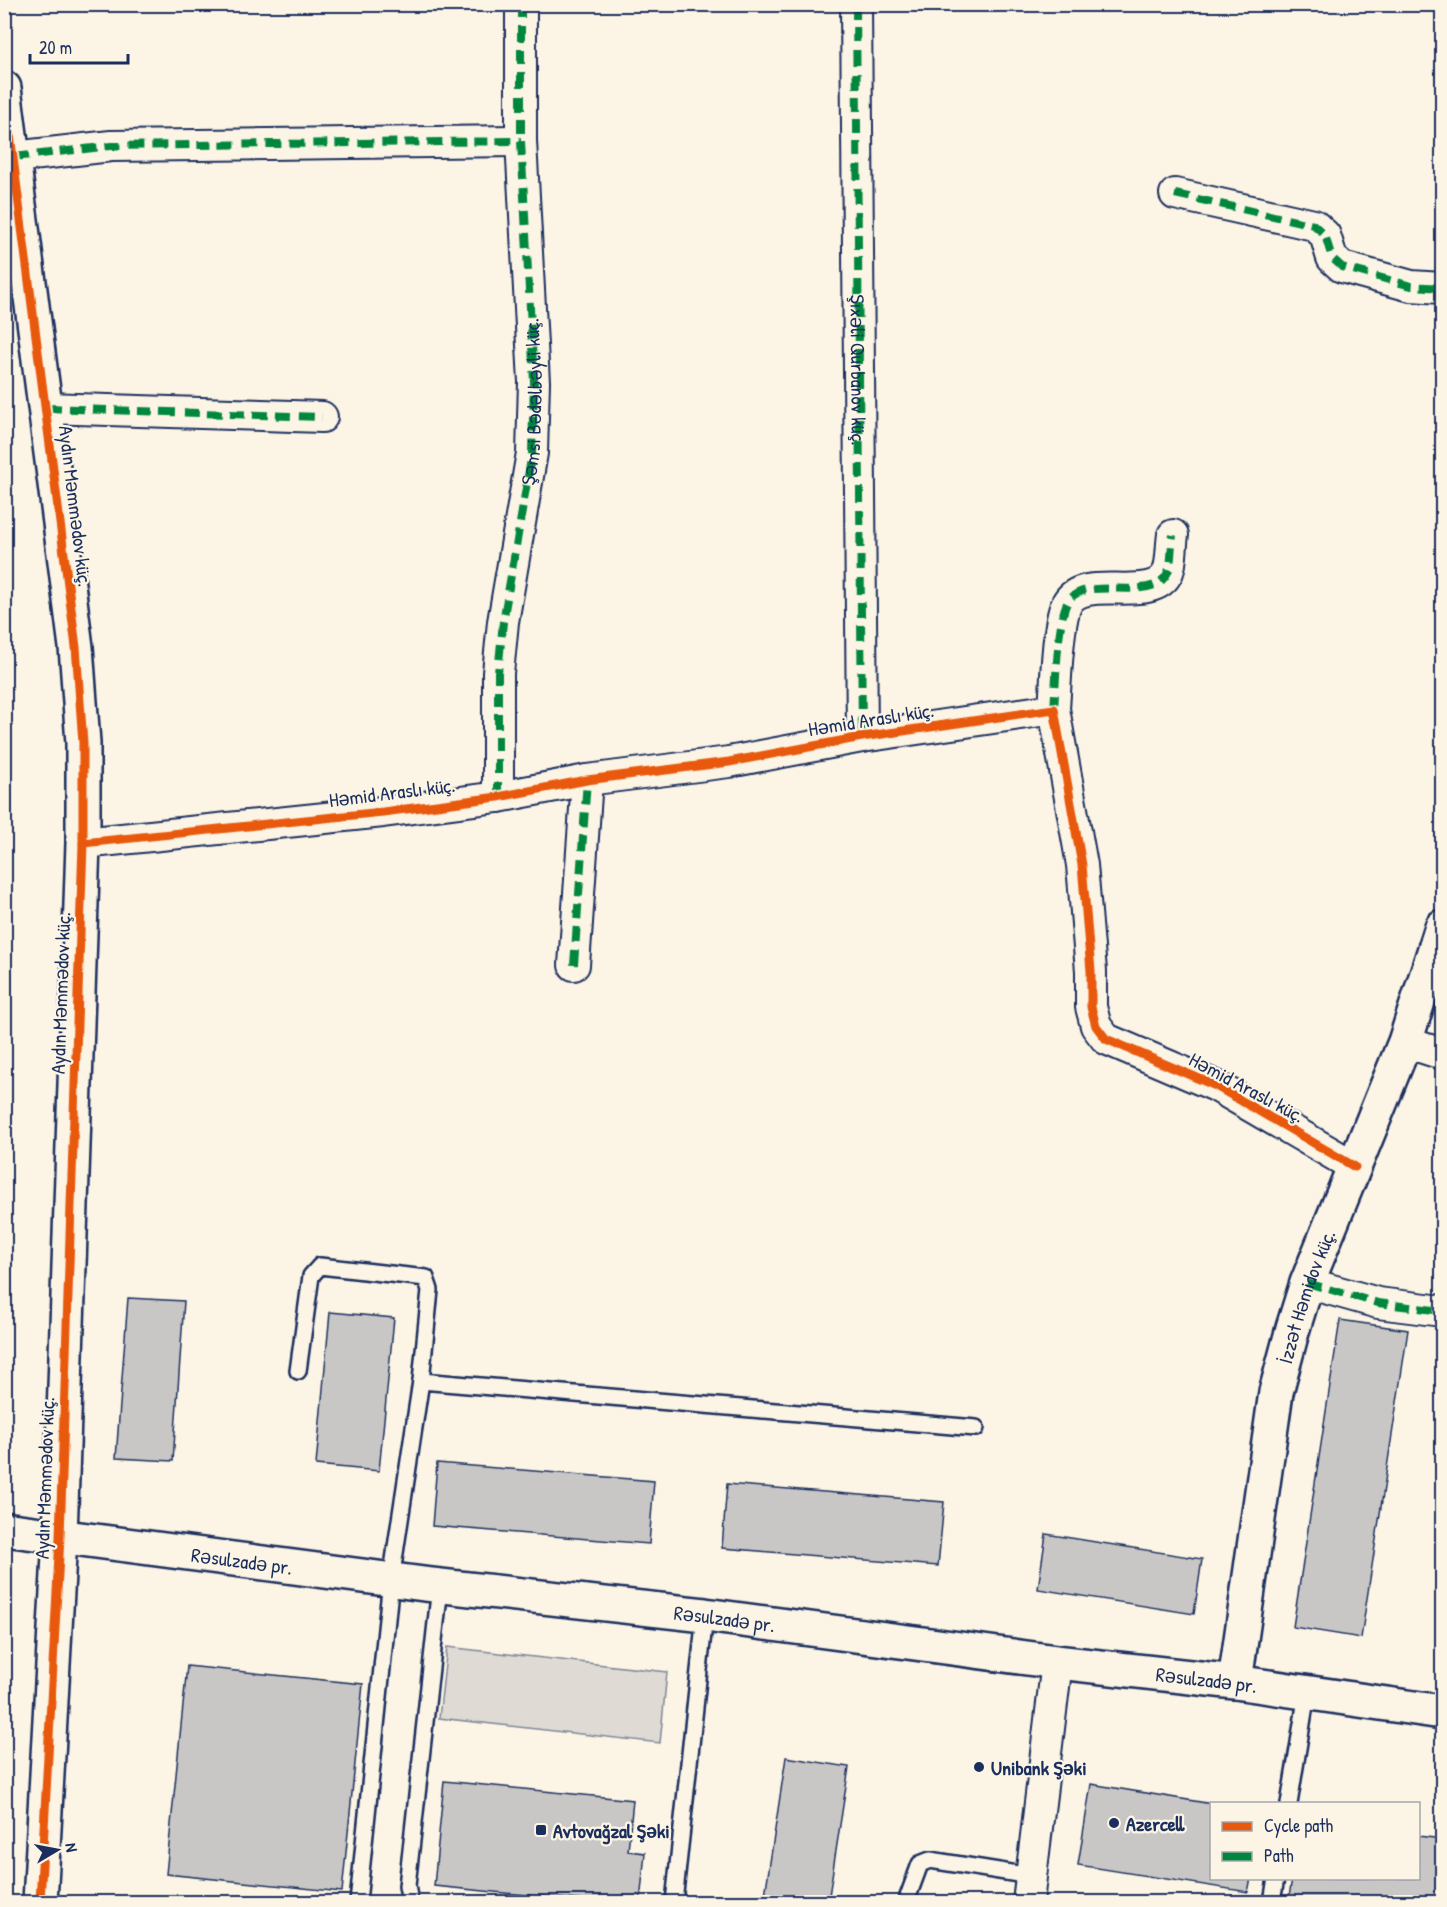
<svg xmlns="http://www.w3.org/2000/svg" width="1447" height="1907" font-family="'Patrick Hand',sans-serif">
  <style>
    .green { fill: #dfdbd4; stroke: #7d8599; stroke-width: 1.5 }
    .building { fill: #c8c7c6; stroke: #1b2f5e; stroke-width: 1.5 }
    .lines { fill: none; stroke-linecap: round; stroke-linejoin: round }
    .service-casing { stroke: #1b2f5e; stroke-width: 20 }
    .minor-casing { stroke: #1b2f5e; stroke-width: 34 }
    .tertiary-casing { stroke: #1b2f5e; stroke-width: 38 }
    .secondary-casing { stroke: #1b2f5e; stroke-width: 38 }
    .service { stroke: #fcf5e5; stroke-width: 15 }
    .minor { stroke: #fcf5e5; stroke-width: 30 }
    .tertiary { stroke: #fcf5e5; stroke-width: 33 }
    .secondary { stroke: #fcf5e5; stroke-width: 33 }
    .quiet { stroke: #00873e; stroke-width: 8; stroke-dasharray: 15 8; stroke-linecap: butt }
    .cycleway-casing { stroke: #fcf5e5; stroke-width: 13 }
    .cycleway { stroke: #e8590c; stroke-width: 9 }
    .poi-dot { fill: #1b2f5e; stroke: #fcf5e5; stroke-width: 2 }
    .labels { text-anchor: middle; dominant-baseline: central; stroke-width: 4.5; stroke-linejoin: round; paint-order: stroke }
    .street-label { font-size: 20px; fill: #1b2f5e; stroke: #fcf5e5 }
    .poi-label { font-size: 20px; font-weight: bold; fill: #1b2f5e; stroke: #fcf5e5; text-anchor: start }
  </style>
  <rect width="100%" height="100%" fill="#fcf5e5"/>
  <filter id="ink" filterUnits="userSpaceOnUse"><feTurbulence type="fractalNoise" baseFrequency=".0167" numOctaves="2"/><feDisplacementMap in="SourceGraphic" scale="12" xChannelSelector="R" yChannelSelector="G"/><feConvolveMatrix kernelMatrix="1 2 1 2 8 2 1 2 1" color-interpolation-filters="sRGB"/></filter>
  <g filter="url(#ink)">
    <polygon class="green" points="447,1647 667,1672 660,1743 439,1718"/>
    <g class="building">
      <polygon points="128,1298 184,1301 173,1461 116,1458"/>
      <polygon points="330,1312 394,1318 379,1471 316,1465"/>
      <polygon points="1340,1320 1408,1330 1361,1638 1293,1627"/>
      <polygon points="437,1463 654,1481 649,1544 432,1526"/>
      <polygon points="727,1484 944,1502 938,1566 722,1548"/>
      <polygon points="1046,1534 1202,1559 1194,1614 1038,1589"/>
      <polygon points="187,1666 363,1684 342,1892 166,1874"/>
      <polygon points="786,1757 849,1767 828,1902 764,1902"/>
      <polygon points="444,1781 633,1800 628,1851 645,1853 640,1902 597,1902 434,1886"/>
      <polygon points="1091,1784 1212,1804 1212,1878 1251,1878 1248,1892 1078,1865"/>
      <polygon points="1418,1836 1442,1839 1442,1902 1323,1902 1289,1897 1292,1878 1418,1878"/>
    </g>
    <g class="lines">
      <g class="service-casing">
        <g id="service">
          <polyline points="298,1371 311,1276 320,1266 426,1278 430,1290 421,1381"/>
          <polyline points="1289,1804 1307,1693"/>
          <polyline points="358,1902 391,1580 421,1381 976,1428"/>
          <polyline points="410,1902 407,1886 440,1586"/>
          <polyline points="674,1902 705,1615"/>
          <polyline points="906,1902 920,1864 930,1860 1031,1876"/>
          <polyline points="1272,1902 1276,1878"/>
        </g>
      </g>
      <g class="minor-casing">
        <g id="minor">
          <path id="s1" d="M 856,4 L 862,737"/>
          <polyline points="14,157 111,146 521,141"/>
          <polyline points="1175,194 1314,225 1325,235 1332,258 1342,267 1411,286 1442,288"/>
          <polyline points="46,408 322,417"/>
          <path d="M 1054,709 C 1056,685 1057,623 1067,603 C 1084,572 1153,606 1168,572 C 1172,562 1171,546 1173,535"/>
          <path id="s2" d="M 498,797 L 498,673 L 503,622 L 532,453 L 534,382 L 521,141 L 521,4"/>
          <polyline points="83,843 383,812 498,797 587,780 729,762 862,737 1054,709 1082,865 1091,971 1091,1007 1096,1026 1106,1039 1216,1086 1355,1167"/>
          <polyline points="574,965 587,780"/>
          <polyline points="1405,1042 1442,1054"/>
          <polyline points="1307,1283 1378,1303 1442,1311"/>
          <polyline points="1028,1902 1057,1662"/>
        </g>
      </g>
      <g class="tertiary-casing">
        <g id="tertiary">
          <polyline points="4,88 76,647 83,743 83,843 60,1537 40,1902"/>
          <path id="s3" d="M 1235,1682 L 1276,1392 L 1293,1328 L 1307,1283 L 1405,1042 L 1442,927"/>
        </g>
      </g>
      <g class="secondary-casing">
        <g id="secondary">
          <path id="s4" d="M 4,1529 L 424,1584 L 705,1615 L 1057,1662 L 1235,1682 L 1442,1712"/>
        </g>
      </g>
      <use href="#service" class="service"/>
      <use href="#minor" class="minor"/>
      <use href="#tertiary" class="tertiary"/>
      <use href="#secondary" class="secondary"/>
      <g class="quiet">
        <polyline points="856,4 862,737"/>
        <polyline points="14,157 111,146 521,141"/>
        <polyline points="1175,194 1314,225 1325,235 1332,258 1342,267 1411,286 1442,288"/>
        <polyline points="46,408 322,417"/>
        <path d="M 1054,709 C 1056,685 1057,623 1067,603 C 1084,572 1153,606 1168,572 C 1172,562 1171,546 1173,535"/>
        <polyline points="498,797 498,673 503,622 532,453 534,382 521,141 521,4"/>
        <polyline points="574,965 587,780"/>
        <polyline points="1307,1283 1378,1303 1442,1311"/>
      </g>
      <g class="cycleway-casing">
        <g id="cycleway">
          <polyline points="4,88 76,647 83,743 83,843 60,1537 40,1902"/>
          <polyline points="83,843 383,812 498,797 587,780 729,762 862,737 1054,709 1082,865 1091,971 1091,1007 1096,1026 1106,1039 1216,1086 1355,1167"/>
        </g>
      </g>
      <use href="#cycleway" class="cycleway"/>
    </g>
  </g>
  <g class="poi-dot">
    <circle cx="979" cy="1767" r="6"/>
    <circle cx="1114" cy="1823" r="6"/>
    <rect x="535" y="1824" width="12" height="12" rx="3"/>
  </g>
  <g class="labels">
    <g class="street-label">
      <text stroke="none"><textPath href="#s1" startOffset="366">Şıxəli Qurbanov küç.</textPath></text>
      <text stroke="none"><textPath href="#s2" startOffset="398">Şəmsi Bədəlbəyli küç.</textPath></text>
      <text transform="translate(76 506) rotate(83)">Aydın Məmmədov küç.</text>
      <text transform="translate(871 719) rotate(-9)">Həmid Araslı küç.</text>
      <text transform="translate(392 792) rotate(-7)">Həmid Araslı küç.</text>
      <text transform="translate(60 993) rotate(-88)">Aydın Məmmədov küç.</text>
      <text transform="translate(1247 1087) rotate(28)">Həmid Araslı küç.</text>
      <text stroke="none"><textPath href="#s3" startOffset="393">İzzət Həmidov küç.</textPath></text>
      <text transform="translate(44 1478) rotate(-88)">Aydın Məmmədov küç.</text>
      <text stroke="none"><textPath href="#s4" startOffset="240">Rəsulzadə pr.</textPath></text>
      <text stroke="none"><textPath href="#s4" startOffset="726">Rəsulzadə pr.</textPath></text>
      <text stroke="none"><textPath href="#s4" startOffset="1212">Rəsulzadə pr.</textPath></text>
    </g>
    <g class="poi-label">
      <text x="991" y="1767">Unibank Şəki</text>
      <text x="1126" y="1823">Azercell</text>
      <text x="553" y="1830">Avtovağzal Şəki</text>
    </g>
  </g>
  <rect width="1447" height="1907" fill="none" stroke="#fcf5e5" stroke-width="24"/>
  <rect x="12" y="12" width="1423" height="1883" fill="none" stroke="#1b2f5e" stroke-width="2" filter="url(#ink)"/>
  <rect x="1210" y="1802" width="210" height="78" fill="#fcf5e5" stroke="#a2a6af" stroke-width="1.5"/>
  <rect x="1222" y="1822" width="30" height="9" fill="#e8590c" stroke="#a2a6af" stroke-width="1.5"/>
  <text x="1264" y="1832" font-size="18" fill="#1b2f5e">Cycle path</text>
  <rect x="1222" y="1852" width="30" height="9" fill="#00873e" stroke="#a2a6af" stroke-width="1.5"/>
  <text x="1264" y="1862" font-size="18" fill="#1b2f5e">Path</text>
  <g transform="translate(57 1850) rotate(80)" stroke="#fcf5e5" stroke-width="4.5" paint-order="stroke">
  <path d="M0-4.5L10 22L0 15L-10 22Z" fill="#1b2f5e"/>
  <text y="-9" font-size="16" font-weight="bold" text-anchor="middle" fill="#1b2f5e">N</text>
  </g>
  <path d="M30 54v9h98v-9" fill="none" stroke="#1b2f5e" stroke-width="3"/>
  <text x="39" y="54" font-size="18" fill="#1b2f5e" stroke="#fcf5e5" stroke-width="4.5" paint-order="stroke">20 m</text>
</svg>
